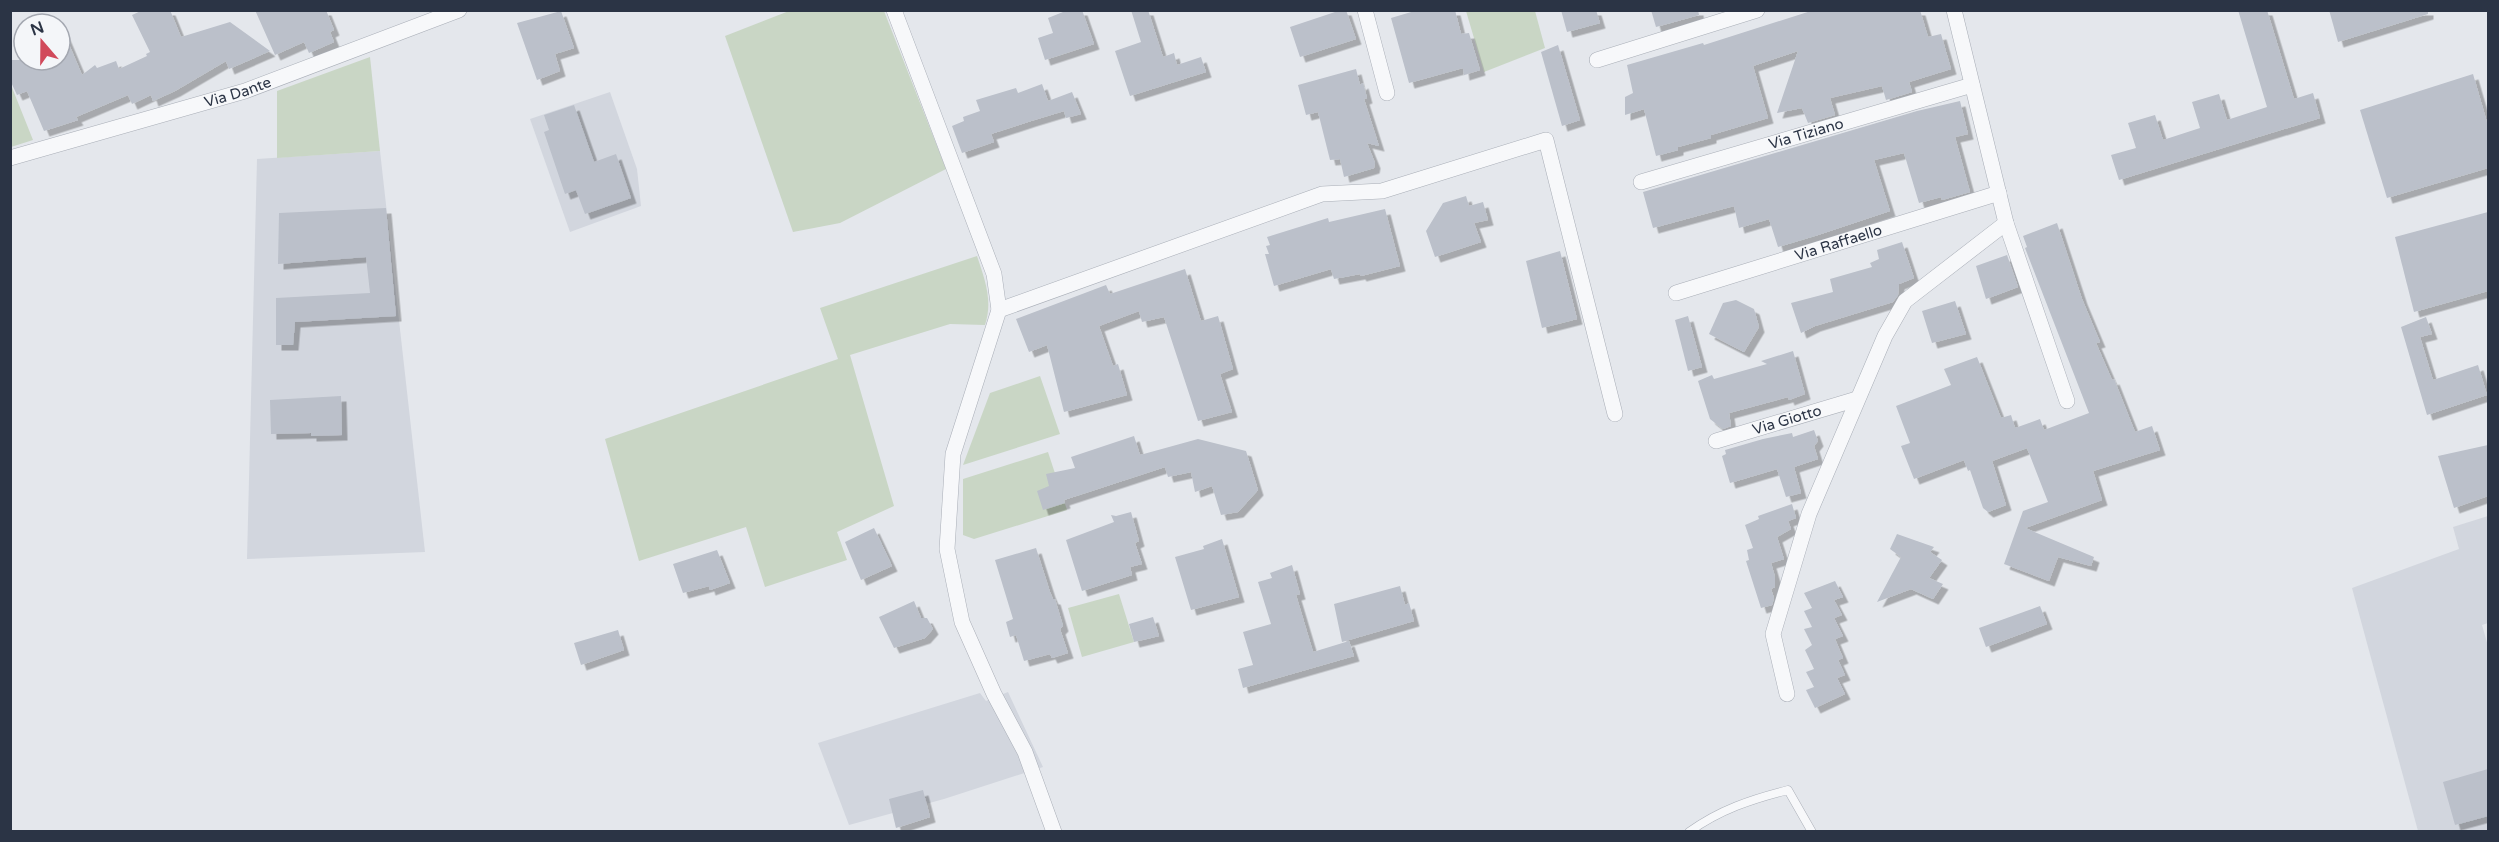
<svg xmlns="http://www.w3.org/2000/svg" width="2499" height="842" font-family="'Varela Round',sans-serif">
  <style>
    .built { fill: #d2d6de }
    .green { fill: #c9d6c5 }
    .building { fill: #bbc0ca; filter: url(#shadow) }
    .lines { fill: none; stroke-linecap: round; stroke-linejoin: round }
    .lane-casing { stroke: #a9aeb7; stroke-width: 9 }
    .street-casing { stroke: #a9aeb7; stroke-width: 16 }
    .lane { stroke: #f7f8fa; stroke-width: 8 }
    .street { stroke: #f7f8fa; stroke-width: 15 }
    .labels { text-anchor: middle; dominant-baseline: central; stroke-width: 4.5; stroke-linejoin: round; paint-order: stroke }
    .street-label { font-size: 15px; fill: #2b3445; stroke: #f4f6f9 }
  </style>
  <defs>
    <filter id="shadow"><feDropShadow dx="5.5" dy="5.5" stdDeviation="0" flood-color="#0004"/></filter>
  </defs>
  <rect width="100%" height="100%" fill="#e4e7ec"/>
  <g class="built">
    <polygon points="610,92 637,169 641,206 570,232 530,119"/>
    <polygon points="380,151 425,552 247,559 257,159"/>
    <polygon points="2488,516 2488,623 2482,625 2488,646 2488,831 2418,831 2352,588 2459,549 2453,527"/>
    <polygon points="1008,692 1043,767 944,799 849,825 818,743 980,693 986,701"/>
  </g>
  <g class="green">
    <polygon points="789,11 884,11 946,169 840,223 793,232 725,36"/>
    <polygon points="1466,11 1535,11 1545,48 1484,72"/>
    <polygon points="370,57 380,151 277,158 277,91"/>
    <polygon points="11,85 33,140 11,147 10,147"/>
    <path d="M 977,256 C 985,280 993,301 985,325 L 950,324 L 850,355 L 894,506 L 837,532 L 847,560 L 765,587 L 746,527 L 639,561 L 605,439 L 838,359 L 820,308 Z"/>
    <polygon points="1040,376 1060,434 963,465 990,393"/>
    <polygon points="1048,452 1067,510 974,539 963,535 963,479"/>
    <polygon points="1119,594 1134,642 1082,657 1068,608"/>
  </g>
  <g class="building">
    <polygon points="143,10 170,10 181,37 230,22 270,51 229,69 226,61 175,91 153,101 151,95 132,104 128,95 76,117 78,120 44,131 27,91 17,95 10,80 10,60 60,60 60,23 82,75 95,65 97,68 116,61 119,69 147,56 146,54 150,52 132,15"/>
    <polygon points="255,10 326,10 334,30 330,32 334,42 309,53 304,42 275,55"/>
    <polygon points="1068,10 1082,10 1094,44 1045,60 1038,38 1053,33 1048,18"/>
    <polygon points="1131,10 1148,10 1163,57 1174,53 1177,65 1201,57 1206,72 1130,96 1115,51 1141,42"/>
    <polygon points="1341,10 1346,10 1356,39 1300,57 1290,27"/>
    <polygon points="1418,10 1455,10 1461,34 1469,33 1480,70 1464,75 1463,68 1409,83 1391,18"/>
    <polygon points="1561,10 1596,10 1600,23 1567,32"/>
    <polygon points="1651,10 1698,10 1699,15 1656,27"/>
    <polygon points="1814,10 1920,10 1928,37 1941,34 1951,69 1909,82 1912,92 1886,100 1882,86 1830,98 1835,115 1808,123 1802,108 1777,113 1798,51 1753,66 1768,118 1711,135 1711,138 1678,147 1678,150 1656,156 1644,109 1625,115 1625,97 1633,93 1627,65 1703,43 1704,45"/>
    <polygon points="2238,10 2267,10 2294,99 2313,93 2320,118 2119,180 2111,155 2136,148 2128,123 2155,115 2163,140 2200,128 2192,102 2219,94 2227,120 2267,107"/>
    <polygon points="2329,10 2428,10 2428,14 2338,42"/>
    <polygon points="561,11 574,48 555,54 560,71 537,80 517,23"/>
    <polygon points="1558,45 1580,120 1562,126 1541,52"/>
    <polygon points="1356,69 1360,85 1363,83 1367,98 1364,99 1379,146 1367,143 1375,163 1374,168 1344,177 1340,159 1330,160 1318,112 1306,115 1298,85"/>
    <polygon points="2473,74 2488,126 2488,168 2387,198 2360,110"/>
    <polygon points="1042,84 1048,101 1072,92 1081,114 1066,118 1064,111 1031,121 991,134 994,142 962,153 952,126 964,121 963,117 980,111 976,100 1016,88 1018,93"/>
    <polygon points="1960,101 1968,134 1955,137 1970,192 1942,200 1941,197 1919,203 1904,153 1874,160 1890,211 1818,235 1778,247 1769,219 1739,228 1734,206 1653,228 1643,192 1917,111"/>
    <polygon points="574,105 594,162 616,154 631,198 585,214 576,190 565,194 544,132 549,130 544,115"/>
    <polygon points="1466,196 1469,206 1483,202 1488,220 1474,223 1481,242 1435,257 1426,231 1443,203"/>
    <polygon points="386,208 396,316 295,322 293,345 276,345 276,298 370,293 366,257 278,264 279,213"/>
    <polygon points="1385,209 1400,266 1361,276 1360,274 1334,279 1331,269 1274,286 1265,254 1269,254 1266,246 1270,245 1267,237 1328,218 1329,222"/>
    <polygon points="2488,212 2488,291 2414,312 2395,237"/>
    <polygon points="2057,223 2082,299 2100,342 2096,343 2112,380 2114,379 2135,432 2152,426 2160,450 2093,471 2102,500 2025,528 2094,557 2091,566 2058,557 2049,581 2004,564 2023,511 2048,502 2027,448 1992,461 2006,505 1988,512 1983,508 1970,470 1968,471 1964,460 1914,479 1901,446 1910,443 1896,406 1951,385 1944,369 1977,357 2001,418 2011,415 2015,428 2040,419 2044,430 2089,413 2025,248 2027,247 2023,236"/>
    <polygon points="1902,242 1914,278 1899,284 1898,295 1893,302 1815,326 1801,333 1791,303 1833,292 1830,279 1872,267 1870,263 1879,259 1877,250"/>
    <polygon points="1560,251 1577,319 1542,328 1526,261"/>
    <polygon points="2007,255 2018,287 1986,299 1976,266"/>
    <polygon points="1185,269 1201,321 1218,316 1233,369 1220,374 1232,412 1198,421 1164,317 1142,322 1139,311 1099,326 1113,366 1118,364 1127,395 1064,412 1047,345 1029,352 1016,319 1106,285 1110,294"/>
    <polygon points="1736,300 1754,309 1759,327 1744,352 1709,334 1723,303"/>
    <polygon points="1955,301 1966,334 1932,343 1922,311"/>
    <polygon points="1688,316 1702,367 1688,371 1675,320"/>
    <polygon points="2426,317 2432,334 2420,337 2433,380 2478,365 2487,395 2427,415 2401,327"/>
    <polygon points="1793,351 1805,394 1789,400 1788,397 1729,413 1731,426 1723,429 1710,419 1698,381 1712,375 1714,379 1767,364 1761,361"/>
    <polygon points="341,396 342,435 311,436 311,433 271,434 270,400"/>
    <polygon points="1814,430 1818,441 1814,446 1818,459 1794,467 1801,493 1786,497 1777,469 1730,483 1722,456 1726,454 1725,450 1763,439 1792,433 1793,437"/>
    <polygon points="1134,436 1140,455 1198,439 1246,451 1258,490 1238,512 1221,515 1212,486 1195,492 1191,472 1168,477 1165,467 1064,500 1065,503 1043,510 1037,491 1049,486 1046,474 1075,468 1071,457"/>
    <polygon points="2488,445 2488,496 2454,508 2438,456"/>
    <polygon points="1792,504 1796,518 1788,521 1791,529 1777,537 1784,559 1771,563 1775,577 1775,587 1771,589 1774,598 1772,605 1761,608 1746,561 1749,560 1747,550 1753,548 1745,525 1759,519 1758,516"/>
    <polygon points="1131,512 1139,541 1135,543 1142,564 1130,567 1132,575 1082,591 1066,540 1114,522 1111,515 1116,516"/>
    <polygon points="874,528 892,566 861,580 845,542"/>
    <polygon points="1897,534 1934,547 1930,552 1942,560 1929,578 1943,584 1933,599 1911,589 1877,602 1901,557 1890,549"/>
    <polygon points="1222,539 1239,597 1191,610 1175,557 1204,549 1203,546"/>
    <polygon points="1036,548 1050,592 1053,599 1055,599 1063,626 1060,629 1068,653 1052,658 1050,654 1024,661 1016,635 1010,637 1006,622 1013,619 995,560"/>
    <polygon points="717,550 730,583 710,590 709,586 683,593 673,564"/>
    <polygon points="1292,565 1300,594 1296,595 1313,652 1349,641 1354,656 1243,688 1238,669 1253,665 1243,632 1271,624 1258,582 1272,578 1270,573"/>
    <polygon points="1835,581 1843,597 1834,600 1842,615 1834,618 1843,636 1835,639 1843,658 1838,660 1845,675 1837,678 1845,694 1815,708 1806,690 1814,687 1806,672 1814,669 1805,650 1812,645 1804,629 1812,627 1804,611 1812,608 1804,593"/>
    <polygon points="1400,586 1405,605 1409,603 1414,621 1342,642 1334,604"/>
    <polygon points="914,601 921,618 927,618 933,629 925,638 894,648 879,617"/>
    <polygon points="2040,606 2047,624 1986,647 1979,628"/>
    <polygon points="1153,617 1159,636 1134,642 1129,624"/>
    <polygon points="618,630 624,650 581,665 574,643"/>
    <polygon points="2488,769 2488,816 2455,825 2443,782"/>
    <polygon points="923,790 930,817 896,828 889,799"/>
  </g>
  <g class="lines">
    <g class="lane-casing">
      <path id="lane" d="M 1689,832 C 1719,810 1752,799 1788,790 L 1812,832"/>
    </g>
    <g class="street-casing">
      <g id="street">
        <polyline points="894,10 994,274 999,310 953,454 947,549 962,622 994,694 1025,752 1054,832"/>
        <polyline points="1365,10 1387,93"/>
        <polyline points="1954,10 2006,223 2067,401"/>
        <polyline points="1597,60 1757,10"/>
        <path id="s1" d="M 10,158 L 245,91 L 459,10"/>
        <path id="s2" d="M 1641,182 L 1972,85"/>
        <path id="s3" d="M 1676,293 L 1999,193"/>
        <polyline points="999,310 1322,194 1382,191 1546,140 1615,414"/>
        <path id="s4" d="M 1716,441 L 1857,399"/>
        <polyline points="1787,694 1773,634 1809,514 1885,336 1905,301 2006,223"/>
      </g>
    </g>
    <use href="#lane" class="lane"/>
    <use href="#street" class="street"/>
  </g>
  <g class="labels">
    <g class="street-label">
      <text stroke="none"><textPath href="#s1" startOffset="237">Via Dante</textPath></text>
      <text stroke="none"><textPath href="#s2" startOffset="172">Via Tiziano</textPath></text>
      <text stroke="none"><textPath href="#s3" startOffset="170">Via Raffaello</textPath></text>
      <text stroke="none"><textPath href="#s4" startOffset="74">Via Giotto</textPath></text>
    </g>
  </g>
  <rect width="2499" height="842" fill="none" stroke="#2b3445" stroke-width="24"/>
  <g transform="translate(42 42) rotate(340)"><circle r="28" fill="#f4f6f9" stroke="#a4a8b1" stroke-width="1.5"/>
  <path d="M0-4.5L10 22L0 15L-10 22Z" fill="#d1495b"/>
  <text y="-9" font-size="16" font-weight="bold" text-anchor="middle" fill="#2b3445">N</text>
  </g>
</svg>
